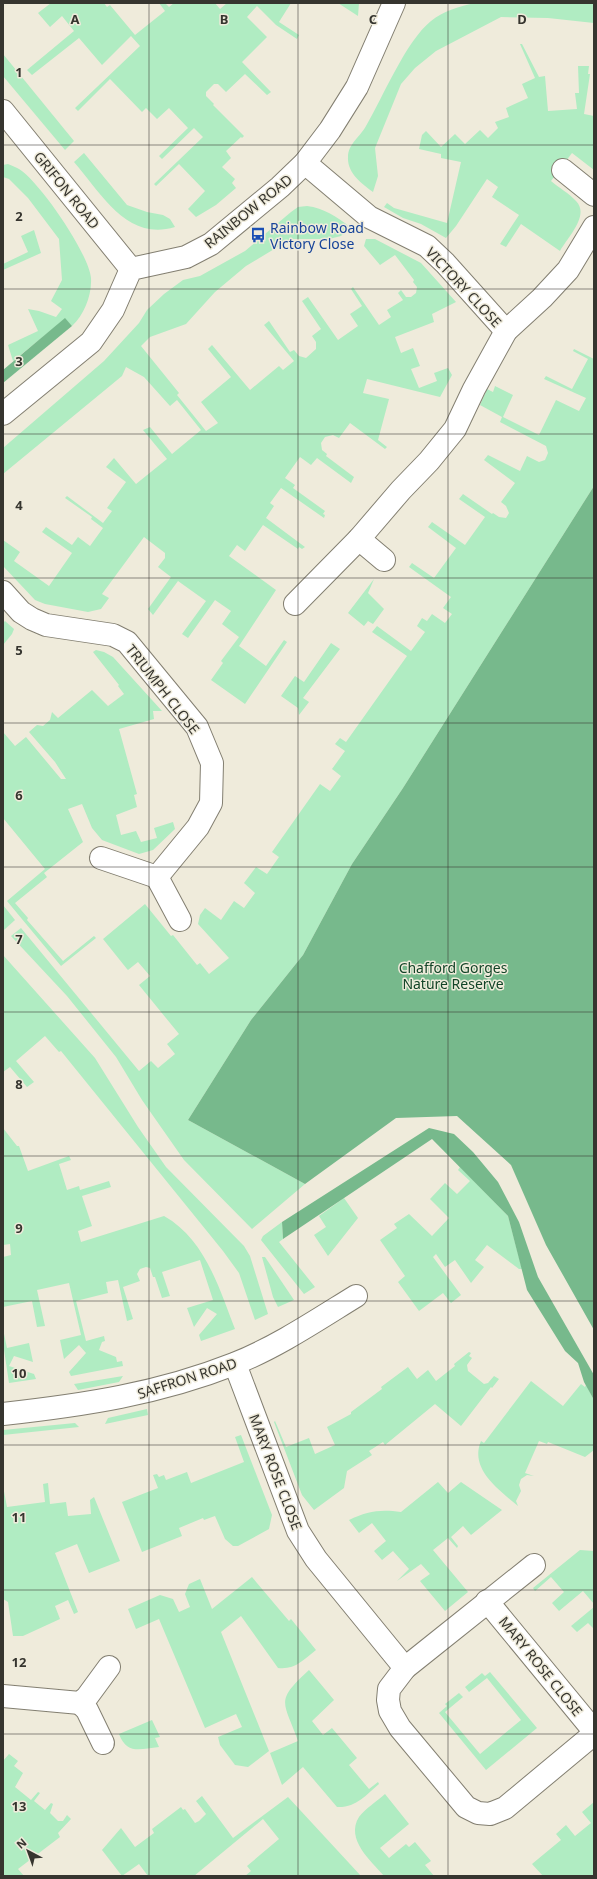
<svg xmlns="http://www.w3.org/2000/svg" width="597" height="1879" font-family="'Noto Sans',sans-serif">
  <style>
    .green { fill: #b0ecc2 }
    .forest { fill: #77b98c }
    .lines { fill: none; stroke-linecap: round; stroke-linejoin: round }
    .minor-casing { stroke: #837f71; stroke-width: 24 }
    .tertiary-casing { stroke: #837f71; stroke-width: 24 }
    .minor { stroke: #fff; stroke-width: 22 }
    .tertiary { stroke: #fff; stroke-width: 22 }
    .grid { fill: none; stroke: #36352f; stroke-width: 1; stroke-opacity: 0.55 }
    .labels { text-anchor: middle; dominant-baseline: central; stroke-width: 3; stroke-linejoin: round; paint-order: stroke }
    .street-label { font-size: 14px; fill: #36352f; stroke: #efebdb }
    .transit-label { font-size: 14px; fill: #164399; stroke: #efebdb; text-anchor: start }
    .park-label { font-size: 14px; fill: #124427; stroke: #efebdb }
    .grid-label { font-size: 13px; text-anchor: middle; font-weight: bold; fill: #36352f; stroke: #efebdb; stroke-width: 3; stroke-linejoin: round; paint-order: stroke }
  </style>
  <rect width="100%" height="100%" fill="#efebdb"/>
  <g class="green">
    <polygon points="51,3 104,3 107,7 110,5 135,35 165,11 159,3 165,3 169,7 174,3 215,3 220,9 227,3 291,3 279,22 299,35 297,39 276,25 257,6 247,17 267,37 242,62 271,92 267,95 245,74 226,92 218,84 214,84 206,92 206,96 214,104 213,105 244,136 242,138 241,137 226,151 231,158 222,167 235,179 232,183 236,188 216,205 196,217 188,209 205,191 179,164 156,186 154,184 203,137 194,128 162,159 159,156 188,128 169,108 157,119 146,108 142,112 110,79 78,111 75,108 140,46 131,36 102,65 79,38 32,75 27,70 74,31 62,16 50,27 38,13"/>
    <polygon points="338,3 359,3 358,16"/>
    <path d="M 475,3 L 586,3 L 594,4 L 594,23 L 548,18 L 501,17 L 436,51 L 415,68 L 401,84 L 375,148 L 378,176 L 373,192 C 362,184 347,173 348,157 C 348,144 360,137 366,126 C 383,97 406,41 431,21 C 443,11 460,6 475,3 Z"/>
    <path d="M 520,44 L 522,44 L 539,77 L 545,76 L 548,111 L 577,109 L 575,93 L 579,93 L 578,66 L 589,66 L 588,74 L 590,74 L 584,114 L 594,116 L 594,170 L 572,153 L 551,181 C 559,188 569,193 576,201 C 590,215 568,237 560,251 L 521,224 L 506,247 L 500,244 L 519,215 L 492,197 L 498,187 L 487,179 L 456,226 L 446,238 L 421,224 L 403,218 L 384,207 L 387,203 L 394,208 L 447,223 L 461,162 L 441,158 L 441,154 L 419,149 L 422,135 L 426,131 L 441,147 L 455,134 L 465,144 L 480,130 L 488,138 L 498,128 L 495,122 L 509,117 L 506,108 L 528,98 L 522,84 L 535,78 Z"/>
    <polygon points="3,54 74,141 65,150 3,76"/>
    <path d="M 84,153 L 127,205 L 147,212 L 163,215 L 170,219 L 175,227 C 127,242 101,193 74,162 Z"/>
    <path d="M 8,164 C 12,166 16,167 19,169 C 40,182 89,254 91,278 C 92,295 84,315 72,326 L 65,319 L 13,361 L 8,345 L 38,331 L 28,309 L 39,311 L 56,317 L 62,309 L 51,301 L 62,280 L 59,239 L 28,198 L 9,179 L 3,177 L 3,165 Z"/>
    <path d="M 307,206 C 324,208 337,217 350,227 L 341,236 L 329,239 L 291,239 L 246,266 L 215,292 L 186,324 L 150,337 L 141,346 L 179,393 L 177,395 L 206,431 L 218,423 L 201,402 L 231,377 L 208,349 L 212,345 L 250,390 L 279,366 L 283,370 L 294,361 L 264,325 L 269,321 L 290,352 L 294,350 L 299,356 L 306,358 L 316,349 L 316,342 L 312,336 L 321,329 L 302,301 L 308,297 L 338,340 L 358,326 L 350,314 L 362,306 L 351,289 L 353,287 L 379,325 L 391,317 L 387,310 L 403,300 L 398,293 L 401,290 L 406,297 L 411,297 L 416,293 L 417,287 L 413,282 L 414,280 L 395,255 L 380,265 L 364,246 L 366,239 L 375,239 L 421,263 L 456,302 L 432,314 L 434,322 L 395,337 L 401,353 L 413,348 L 420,366 L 411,369 L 419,388 L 437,381 L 434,373 L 448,368 L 452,375 L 440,397 L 367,379 L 363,393 L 389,399 L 378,440 L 387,447 L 385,449 L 350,423 L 339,438 L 333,435 L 325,437 L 321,443 L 322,450 L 327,454 L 326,456 L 354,477 L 351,483 L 317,458 L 311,465 L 300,457 L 285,478 L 295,485 L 293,488 L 325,511 L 323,514 L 325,515 L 324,518 L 281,488 L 270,503 L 274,506 L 266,518 L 305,547 L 302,549 L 299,547 L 298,549 L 263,525 L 245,551 L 237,545 L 229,556 L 276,590 L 239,646 L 266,666 L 284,640 L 287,642 L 245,704 L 211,680 L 223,663 L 221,661 L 239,637 L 222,624 L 231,611 L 215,600 L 188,638 L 182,634 L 206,601 L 178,581 L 153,615 L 148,609 L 171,577 L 158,567 L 165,558 L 165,553 L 144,537 L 102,594 L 109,598 L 101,609 L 88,612 L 45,604 L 35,600 L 3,566 L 3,540 L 20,552 L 14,561 L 49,586 L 72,553 L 42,532 L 46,527 L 72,545 L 78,537 L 90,546 L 103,528 L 91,519 L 92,517 L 65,498 L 67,496 L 103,523 L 112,511 L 107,508 L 126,482 L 106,467 L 114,458 L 136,484 L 167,459 L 143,430 L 150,427 L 172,454 L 201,430 L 177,400 L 170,406 L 144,377 L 126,367 L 122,376 L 3,474 L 3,448 L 104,361 L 139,323 L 147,310 L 164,294 L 183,280 L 200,276 L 245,251 L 291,212 L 298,207 Z"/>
    <polygon points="34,230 41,253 3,270 3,264 28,252 21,236"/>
    <polygon points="574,349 594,359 594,486 403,788 352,864 303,955 251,1020 188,1120 305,1184 252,1229 184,1160 142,1100 116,1057 67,996 11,936 21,928 139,1071 151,1061 158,1068 175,1054 167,1044 179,1034 139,985 150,976 138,962 128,970 127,969 103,939 145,904 171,936 173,935 197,965 200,963 209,974 229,958 198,924 200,915 205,908 221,920 234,901 244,908 255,893 244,883 256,867 267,874 279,857 272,852 320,784 330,791 341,776 332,769 345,751 335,744 340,738 346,742 407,656 372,632 377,626 411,651 425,632 417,626 422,618 427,621 432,614 445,623 452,614 443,608 451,597 409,567 412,563 434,578 456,548 428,527 432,522 465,545 485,517 459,499 463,494 492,514 493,513 499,517 506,518 509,513 506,506 501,502 515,483 484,460 488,455 520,471 527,456 539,462 545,460 548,453 546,446 500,422 502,417 480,405 487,389 493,392 495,386 513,395 503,417 539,435 556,400 579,411 586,398 544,379 546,376 572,389 588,359 573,351"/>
    <polygon points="374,579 368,593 384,609 373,624 368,621 364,626 348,613"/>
    <polygon points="5,621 14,629 12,634 3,645 3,623"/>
    <polygon points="331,643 340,649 303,698 309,702 299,715 298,708 281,696 295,676 304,682"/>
    <polygon points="96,650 104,652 113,657 162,711 153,711 154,719 119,729 137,794 134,795 137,807 116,815 121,835 136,831 141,842 157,838 154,828 173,822 175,829 153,850 139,854 102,840 92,828 82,804 68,809 83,842 44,873 47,877 15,903 28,918 27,920 63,961 94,936 96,938 61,966 7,901 45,869 3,818 3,732 15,746 26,737 61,779 66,779 55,762 29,732 37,725 43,726 50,720 52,712 58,718 92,690 108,706 124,694 118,686 119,685 93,652"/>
    <polygon points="3,905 15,920 4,930 3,929"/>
    <polygon points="3,955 95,1058 138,1127 166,1167 244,1246 250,1256 268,1314 255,1320 239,1273 223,1251 61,1051 59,1052 45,1036 16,1061 34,1082 27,1087 10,1067 3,1072"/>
    <path d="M 3,1128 L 17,1146 L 19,1146 L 28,1171 L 69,1156 L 71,1160 L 59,1164 L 67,1190 L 79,1186 L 80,1190 L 109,1181 L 111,1187 L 82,1196 L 92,1226 L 78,1231 L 81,1242 L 164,1216 C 205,1239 219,1288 235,1329 L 201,1341 L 199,1335 L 217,1314 L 207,1308 L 194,1327 L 187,1308 L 213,1300 L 200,1260 L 162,1272 L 170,1296 L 162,1298 L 155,1277 L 153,1277 L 150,1268 L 146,1267 L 140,1269 L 137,1274 L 140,1281 L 123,1287 L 133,1319 L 127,1321 L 118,1280 L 106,1282 L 108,1293 L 76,1301 L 86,1341 L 104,1336 L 105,1341 L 102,1342 L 99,1350 L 116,1357 L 117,1362 L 122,1361 L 123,1366 L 71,1376 L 69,1372 L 86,1353 L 79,1345 L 64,1359 L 60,1340 L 81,1335 L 69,1283 L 37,1290 L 45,1326 L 37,1327 L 32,1301 L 3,1307 L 3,1257 L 11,1255 L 10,1244 L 3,1245 Z"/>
    <polygon points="460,1167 508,1216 522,1269 519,1269 487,1245 475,1260 484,1267 471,1283 455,1260 445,1267 436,1254 433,1257 461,1295 451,1303 443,1293 419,1311 398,1282 405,1276 380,1240 397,1228 394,1224 409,1214 432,1236 449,1218 430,1199 445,1183 457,1194 470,1181 458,1170"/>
    <polygon points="344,1198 358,1218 328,1256 314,1235 326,1227 319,1216"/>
    <polygon points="282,1222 283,1239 279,1242 315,1287 304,1294 261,1240 263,1236"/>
    <polygon points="262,1257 265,1257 294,1300 278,1307 273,1297"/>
    <polygon points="3,1329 7,1348 29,1343 33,1362 14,1356 9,1366 34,1374 36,1379 9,1383 3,1343"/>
    <polygon points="469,1352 471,1353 469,1356 472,1358 467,1365 468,1371 484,1384 488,1383 494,1376 499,1379 492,1388 491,1387 461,1426 435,1404 385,1445 383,1442 369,1451 372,1455 347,1471 344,1488 314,1510 302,1495 274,1422 275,1421 286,1447 309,1438 315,1454 335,1445 327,1427 351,1414 351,1412 382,1389 381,1387 408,1367 417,1379 428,1370 436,1381 455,1366 454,1364"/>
    <polygon points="123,1376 119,1382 78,1390 74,1384"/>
    <path d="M 531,1381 L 563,1406 L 581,1384 L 585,1387 L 586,1385 L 594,1400 L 594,1450 L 585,1457 L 548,1442 L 547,1444 L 539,1441 L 525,1473 L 534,1476 L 527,1475 L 521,1479 L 519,1485 L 521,1491 L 516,1501 L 518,1506 C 499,1490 469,1469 481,1441 L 484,1443 Z"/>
    <polygon points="147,1409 148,1415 105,1424 108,1418"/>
    <polygon points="75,1423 79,1427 3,1435 3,1430"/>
    <polygon points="241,1435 272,1515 269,1529 238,1546 233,1546 225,1539 215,1516 204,1520 203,1518 179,1528 182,1536 142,1552 122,1502 158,1488 153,1475 157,1474 159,1477 164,1475 166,1480 187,1472 191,1483 244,1462 235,1437"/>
    <path d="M 438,1482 L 448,1493 L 461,1482 L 502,1510 L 471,1535 L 463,1526 L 451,1537 L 458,1546 L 457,1548 L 448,1538 L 433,1550 L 468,1592 L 445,1611 L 420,1581 L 430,1574 L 421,1564 L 397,1581 L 409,1569 L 393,1551 L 382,1560 L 374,1551 L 386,1541 L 372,1523 L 359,1533 L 349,1520 C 367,1511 381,1509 401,1512 Z"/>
    <polygon points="48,1483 50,1504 66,1502 68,1516 91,1514 90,1500 94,1497 120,1561 89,1573 77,1544 55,1553 78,1612 74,1614 68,1600 55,1606 60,1619 23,1636 13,1636 8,1602 3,1599 3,1486 7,1507 45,1502 43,1484"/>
    <polygon points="580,1550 594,1551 594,1604 583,1591 559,1611 552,1603 564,1592 551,1577 535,1591 533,1588"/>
    <path d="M 252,1577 L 289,1621 L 291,1619 L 316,1650 C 303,1660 295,1670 278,1668 L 241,1616 L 221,1632 L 269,1751 L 248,1767 L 235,1765 L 220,1745 L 218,1737 L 242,1727 L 236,1714 L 205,1728 L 159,1619 L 136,1629 L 128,1609 L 160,1595 L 173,1599 L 179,1612 L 190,1607 L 185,1594 L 189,1584 L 200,1579 L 212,1609 Z"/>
    <polygon points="594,1607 594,1629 588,1623 577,1632 571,1626"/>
    <path d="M 309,1670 L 334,1700 L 312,1721 L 323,1735 L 332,1728 L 357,1758 L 349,1765 L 369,1789 L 378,1782 L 379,1784 C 366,1795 356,1808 337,1807 L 303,1767 L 282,1785 L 270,1753 L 298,1741 C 284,1701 274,1702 309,1670 Z"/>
    <polygon points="490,1672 537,1728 486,1770 439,1713 447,1706 445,1704 459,1693 463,1697 445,1712 480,1754 521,1720 487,1678 469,1692 465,1687 482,1673 485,1676"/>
    <path d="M 152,1720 L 160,1737 L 155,1738 L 159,1747 C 140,1749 127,1755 119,1734 Z"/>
    <polygon points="9,1754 18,1761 14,1766 23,1773 15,1787 31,1800 38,1792 40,1793 34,1801 45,1810 51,1803 53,1804 50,1813 58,1821 63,1821 67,1815 71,1819 58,1833 60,1837 18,1869 24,1876 3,1876 3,1761"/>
    <path d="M 385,1794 L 409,1824 L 380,1848 L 389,1858 L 406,1844 L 409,1847 L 415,1842 L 431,1861 L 425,1865 L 434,1876 L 384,1876 C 371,1861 345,1839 359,1817 C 365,1809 377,1801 385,1794 Z"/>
    <polygon points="202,1796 233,1838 288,1797 361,1876 245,1876 251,1871 247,1866 279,1839 263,1819 194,1876 148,1876 139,1864 122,1876 102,1850 121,1828 135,1847 154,1833 152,1829 181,1807 183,1810 185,1809 195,1823 199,1821 206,1814 196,1801"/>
    <polygon points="594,1802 594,1876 543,1876 532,1864 561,1840 556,1834 566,1825 575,1836 591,1823 582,1812"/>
  </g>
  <g class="forest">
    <polygon points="65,318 72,326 3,383 3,370"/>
    <polygon points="594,486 594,1330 546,1245 511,1165 457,1116 396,1118 305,1184 188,1120 251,1020 303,955 352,864 403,788"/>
    <polygon points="429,1128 454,1134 473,1152 498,1182 519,1222 538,1277 594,1375 594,1400 584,1382 578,1363 565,1351 527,1290 508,1216 432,1139 283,1239 282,1222"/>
  </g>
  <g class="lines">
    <g class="minor-casing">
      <g id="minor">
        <polyline points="305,163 369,217 427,246 445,263 506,331"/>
        <polyline points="563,170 594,195"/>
        <polyline points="359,539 384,560"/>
        <polyline points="3,592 21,612 32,619 46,625 113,635 127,642 197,727 212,763 211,803 198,827 157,877"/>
        <polyline points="295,604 359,539 401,490 429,461 455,429 474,389 506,331 542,298 568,270 594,227"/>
        <polyline points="101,858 157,877 180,920"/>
        <polyline points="235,1364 298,1531 316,1559 405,1668 534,1565"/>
        <path d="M 3,1414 C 84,1405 158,1394 234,1364 C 277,1347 317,1320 356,1296"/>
        <polyline points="487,1601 594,1731"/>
        <polyline points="405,1668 389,1689 388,1700 390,1711 400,1728 466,1807 478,1813 490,1814 505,1808 594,1734"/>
        <polyline points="3,1696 80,1703 87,1697 109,1667"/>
        <polyline points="80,1703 87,1710 103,1743"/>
      </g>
    </g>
    <g class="tertiary-casing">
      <g id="tertiary">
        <polyline points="3,111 131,269"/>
        <polyline points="3,414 91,342 113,310 131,269 186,257 211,244 280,187 305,163 330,130 357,87 394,3"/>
      </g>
    </g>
    <use href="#minor" class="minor"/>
    <use href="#tertiary" class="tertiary"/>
  </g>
  <path class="grid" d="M 149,3 L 149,1876M 298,3 L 298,1876M 448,3 L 448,1876M 3,145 L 594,145M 3,289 L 594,289M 3,434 L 594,434M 3,578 L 594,578M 3,723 L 594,723M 3,867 L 594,867M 3,1012 L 594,1012M 3,1156 L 594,1156M 3,1301 L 594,1301M 3,1445 L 594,1445M 3,1590 L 594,1590M 3,1734 L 594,1734"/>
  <defs>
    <g id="bus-bare" transform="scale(1.2)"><path d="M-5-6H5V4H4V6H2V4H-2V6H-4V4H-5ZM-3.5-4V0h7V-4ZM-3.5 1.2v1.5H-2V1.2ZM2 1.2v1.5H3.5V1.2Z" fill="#1a4fb4" stroke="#efebdb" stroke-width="2.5" paint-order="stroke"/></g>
  </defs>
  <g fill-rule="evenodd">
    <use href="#bus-bare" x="258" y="235"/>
  </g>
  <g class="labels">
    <g class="street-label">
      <text transform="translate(67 190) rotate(51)">GRIFON ROAD</text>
      <text transform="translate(248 211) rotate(-39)">RAINBOW ROAD</text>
      <text transform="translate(464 287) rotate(47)">VICTORY CLOSE</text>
      <text transform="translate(163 689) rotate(52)">TRIUMPH CLOSE</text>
      <text transform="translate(187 1378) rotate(-18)">SAFFRON ROAD</text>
      <text transform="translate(276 1472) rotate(69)">MARY ROSE CLOSE</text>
      <text transform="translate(541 1666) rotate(51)">MARY ROSE CLOSE</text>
    </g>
    <g class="transit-label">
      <text x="270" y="227">Rainbow Road<tspan x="270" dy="16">Victory Close</tspan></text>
    </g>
    <g class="park-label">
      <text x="453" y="967">Chafford Gorges<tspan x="453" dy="16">Nature Reserve</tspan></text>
    </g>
  </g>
  <g class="grid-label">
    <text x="75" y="24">A</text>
    <text x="224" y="24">B</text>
    <text x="373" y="24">C</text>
    <text x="522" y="24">D</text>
    <text x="19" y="77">1</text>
    <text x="19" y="221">2</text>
    <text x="19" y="366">3</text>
    <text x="19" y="510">4</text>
    <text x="19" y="655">5</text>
    <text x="19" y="800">6</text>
    <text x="19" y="944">7</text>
    <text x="19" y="1089">8</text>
    <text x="19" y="1233">9</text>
    <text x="19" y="1378">10</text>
    <text x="19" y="1522">11</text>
    <text x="19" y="1667">12</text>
    <text x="19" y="1811">13</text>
  </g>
  <rect width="597" height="1879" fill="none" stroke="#36352f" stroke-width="8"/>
  <g transform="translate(28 1851) rotate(319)" stroke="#efebdb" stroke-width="3" paint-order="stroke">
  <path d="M0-3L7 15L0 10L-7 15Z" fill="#36352f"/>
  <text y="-6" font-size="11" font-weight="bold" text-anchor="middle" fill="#36352f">N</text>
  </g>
</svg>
